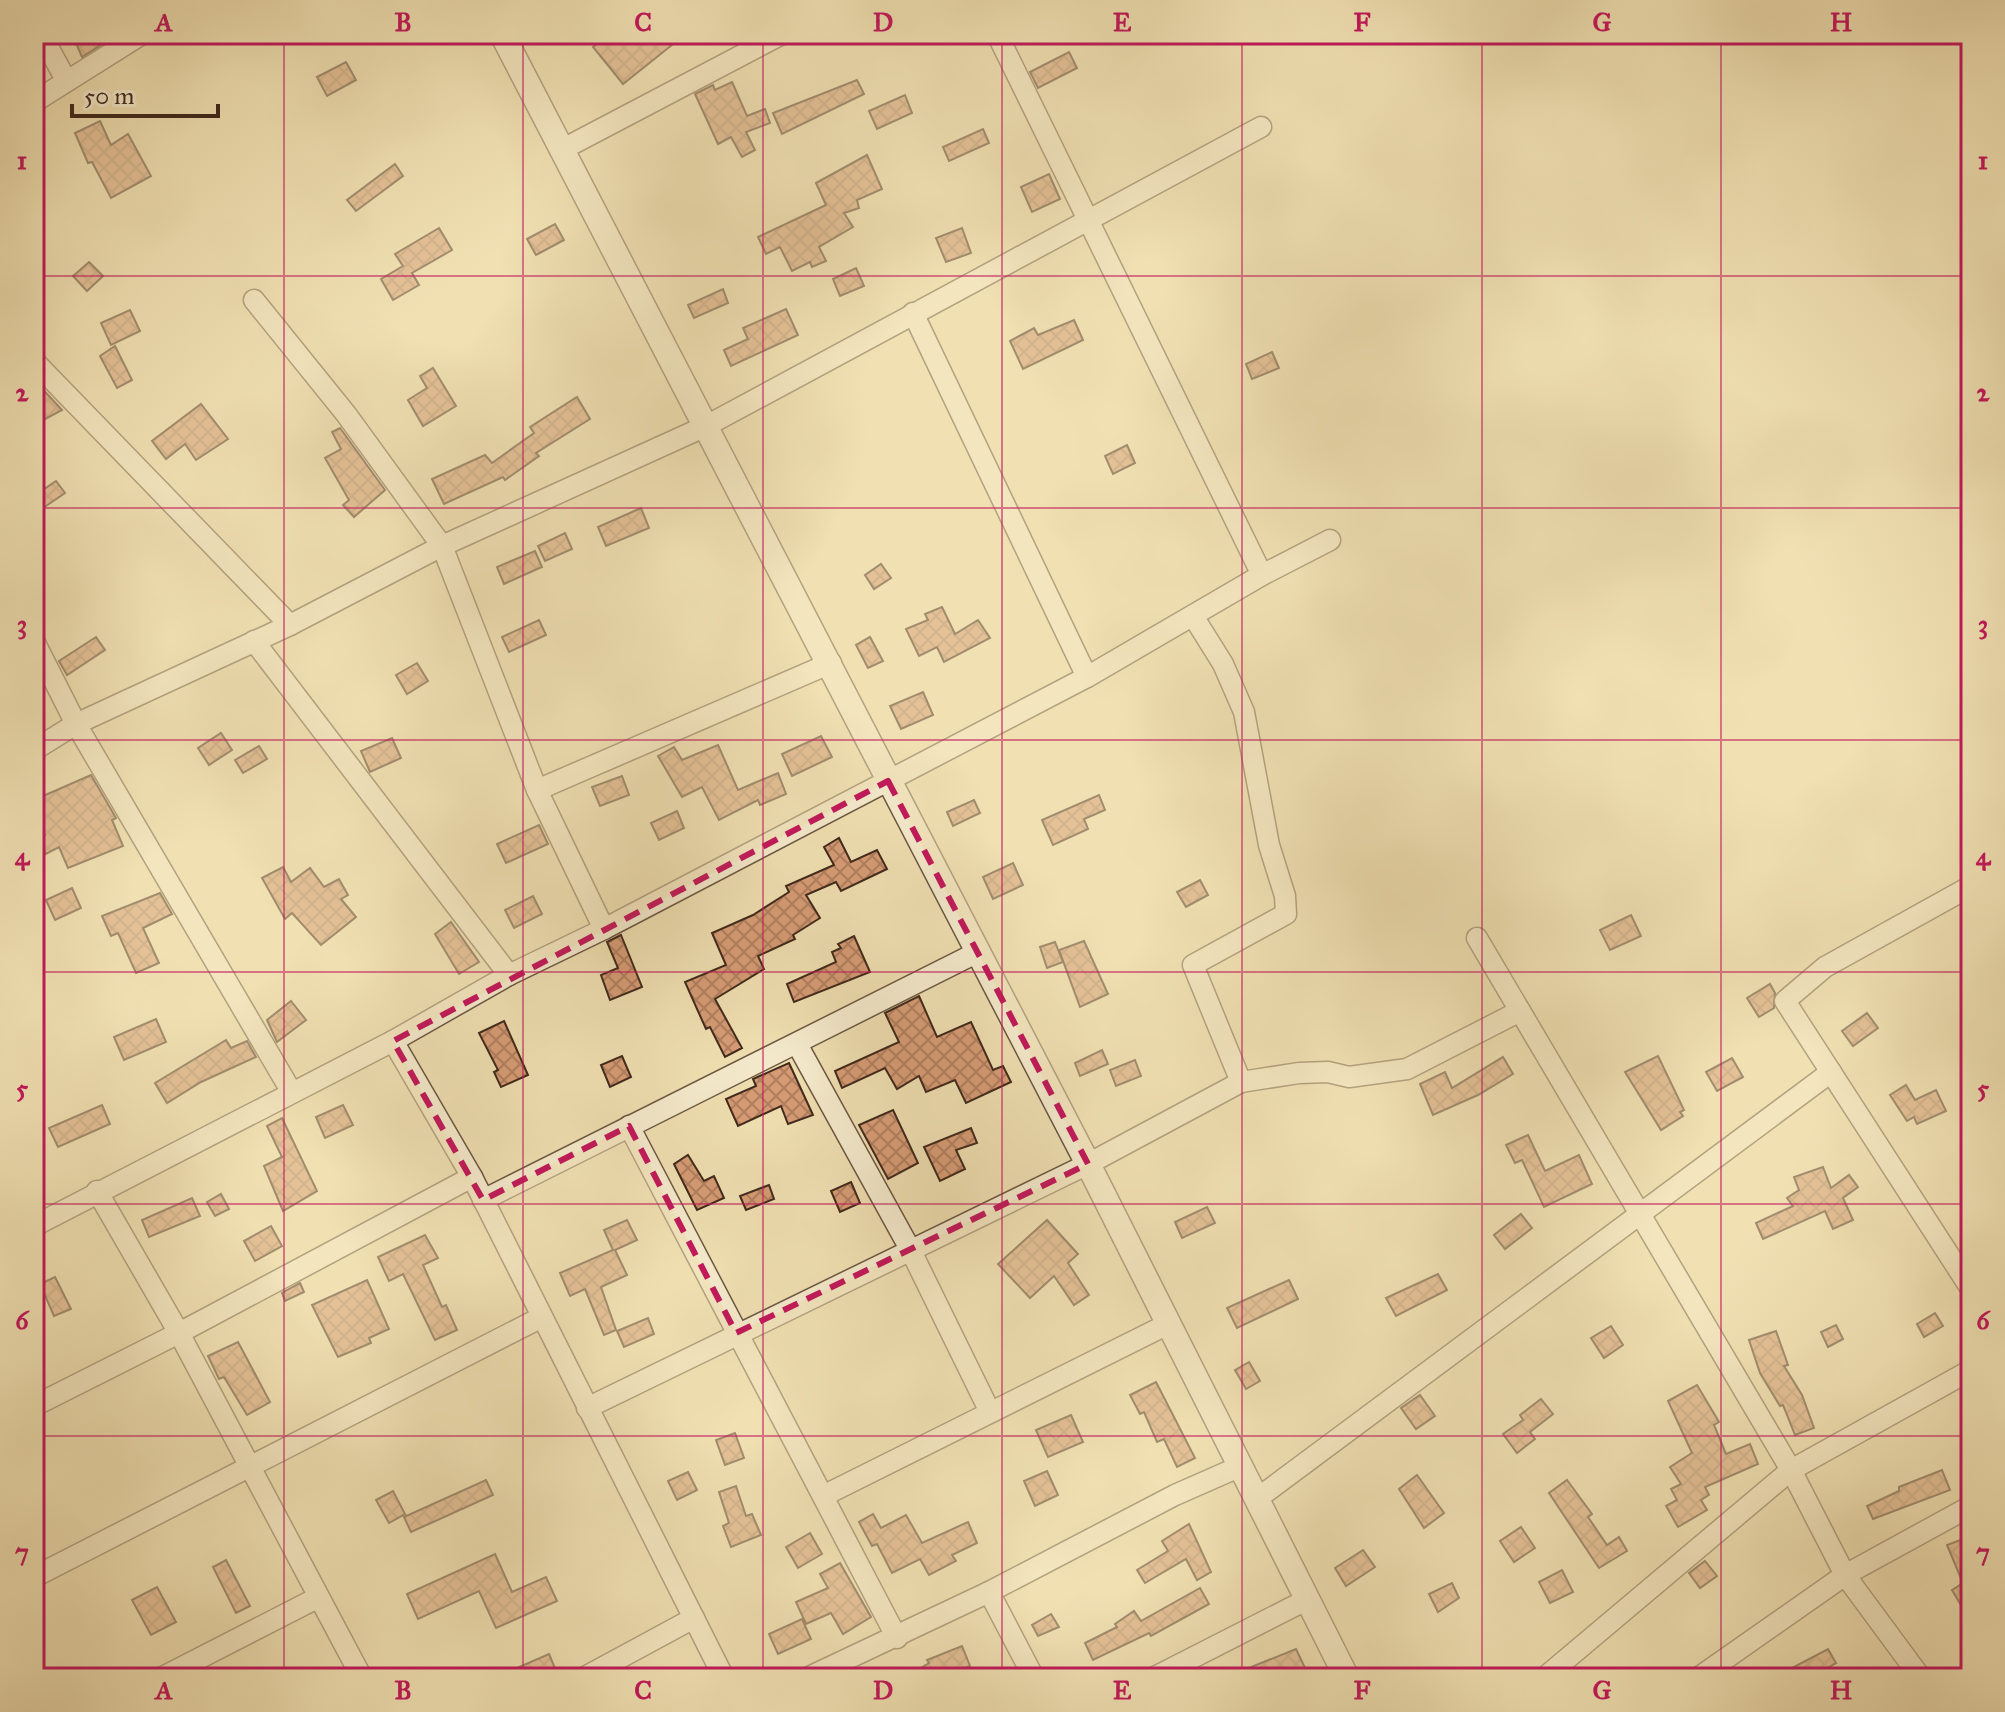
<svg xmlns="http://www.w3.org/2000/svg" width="2005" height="1712" font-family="'IM FELL Great Primer',serif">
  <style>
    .building { fill: url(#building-cross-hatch); stroke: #40291c; stroke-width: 2 }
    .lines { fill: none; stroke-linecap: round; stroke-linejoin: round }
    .minor-casing { stroke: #6c5742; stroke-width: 23 }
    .tertiary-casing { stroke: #6c5742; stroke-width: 27 }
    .minor { stroke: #f5ebcd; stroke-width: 20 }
    .tertiary { stroke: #f5ebcd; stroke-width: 24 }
    .marked { fill: none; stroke: #c2185b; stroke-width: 6; stroke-dasharray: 16 10; stroke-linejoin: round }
    .grid { fill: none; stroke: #c2185b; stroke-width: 2; stroke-opacity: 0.55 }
    .neatline { fill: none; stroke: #c2185b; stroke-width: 3 }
    .grid-label { font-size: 26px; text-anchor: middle; font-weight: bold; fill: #c2185b }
  </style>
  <defs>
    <pattern id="building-cross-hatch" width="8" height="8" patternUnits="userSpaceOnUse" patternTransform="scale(2)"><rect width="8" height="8" fill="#d79c75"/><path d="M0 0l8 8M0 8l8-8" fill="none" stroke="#b07f5f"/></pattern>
  </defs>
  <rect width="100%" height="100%" fill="#f0e0b2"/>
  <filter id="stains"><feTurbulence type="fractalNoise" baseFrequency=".0025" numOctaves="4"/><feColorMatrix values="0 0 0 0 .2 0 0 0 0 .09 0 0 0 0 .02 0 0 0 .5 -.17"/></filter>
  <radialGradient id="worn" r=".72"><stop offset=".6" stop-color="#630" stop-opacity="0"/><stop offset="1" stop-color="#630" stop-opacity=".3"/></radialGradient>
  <g class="building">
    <polygon points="72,34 118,34 82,57"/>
    <polygon points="610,34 662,34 672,45 623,84 593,47"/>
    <polygon points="1069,52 1077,68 1038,88 1030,72"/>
    <polygon points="346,62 356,80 327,96 317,77"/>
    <polygon points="857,80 864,94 782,134 773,113"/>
    <polygon points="732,82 747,116 765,109 770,123 746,132 755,150 742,157 731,137 718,144 695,94 713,85 715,90"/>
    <polygon points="905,95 912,113 877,129 869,111"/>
    <polygon points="100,121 111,145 128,134 151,176 111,198 92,162 88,163 75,133"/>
    <polygon points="983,129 989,143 949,161 943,147"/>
    <polygon points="867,155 882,189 857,200 859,208 844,213 853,227 819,247 826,261 812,267 810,262 792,271 780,247 766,254 758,237 826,205 816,183"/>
    <polygon points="395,164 403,176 356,211 347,200"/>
    <polygon points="1049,174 1060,199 1032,212 1021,187"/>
    <polygon points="555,224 564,240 536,255 527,239"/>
    <polygon points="439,228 452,250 412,273 419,285 393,300 381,279 403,266 395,254"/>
    <polygon points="962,228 971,253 946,262 936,238"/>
    <polygon points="89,262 103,276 87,291 73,276"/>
    <polygon points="856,268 864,286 840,296 833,279"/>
    <polygon points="723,289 728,303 694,318 688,305"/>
    <polygon points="786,309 798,335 731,366 724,350 748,339 743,328"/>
    <polygon points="130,310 140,331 111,345 101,323"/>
    <polygon points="1074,320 1083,340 1023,369 1010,341 1034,328 1038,335"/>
    <polygon points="115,346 132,380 117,388 100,356"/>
    <polygon points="1272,352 1279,368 1252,379 1246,364"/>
    <polygon points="433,368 456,406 423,426 408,400 427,388 420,376"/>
    <polygon points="34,380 62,410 34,425"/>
    <polygon points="577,397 590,419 536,453 539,456 505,480 503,477 444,504 432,479 485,455 492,463 534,433 530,427"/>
    <polygon points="201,404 228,439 196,460 185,444 166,459 152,441"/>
    <polygon points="340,428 385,490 354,517 343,505 349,500 325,458 341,449 332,432"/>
    <polygon points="1127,445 1135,463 1113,474 1105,456"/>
    <polygon points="56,481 65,493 43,508 34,496"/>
    <polygon points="641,508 649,528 606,546 598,527"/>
    <polygon points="565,533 572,549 545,561 538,546"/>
    <polygon points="535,551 542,567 504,584 497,567"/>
    <polygon points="881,564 891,578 874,589 865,575"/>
    <polygon points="942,607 955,634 978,620 990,638 944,662 937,647 919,656 906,629 928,620 925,614"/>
    <polygon points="539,620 546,635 509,652 502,637"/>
    <polygon points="96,637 105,650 67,675 59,661"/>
    <polygon points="870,637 883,661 868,668 856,645"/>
    <polygon points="417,663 428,681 407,694 396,675"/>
    <polygon points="923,692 933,715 901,729 890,706"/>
    <polygon points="221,733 232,750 209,765 198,748"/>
    <polygon points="821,736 832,757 792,776 782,754"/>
    <polygon points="392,738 401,758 370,772 361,751"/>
    <polygon points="718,745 738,790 778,773 786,794 760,805 758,800 719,820 702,787 682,797 658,756 674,747 682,760"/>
    <polygon points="259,746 267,759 243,773 235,760"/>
    <polygon points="91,775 116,818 112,820 123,846 68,868 59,847 46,854 38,839 45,835 34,816 34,800"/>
    <polygon points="622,776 629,795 600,806 592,787"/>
    <polygon points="1099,795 1105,810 1084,819 1088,829 1053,845 1042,820"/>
    <polygon points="974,800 980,813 953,826 947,812"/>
    <polygon points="677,811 684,828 659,840 651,823"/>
    <polygon points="539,825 548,844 506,863 497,844"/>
    <polygon points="839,838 851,862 877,850 887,869 841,891 836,882 806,895 820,918 793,935 795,939 758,956 764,969 715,999 742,1048 725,1057 710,1027 706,1029 685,982 726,965 712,933 753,915 789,892 786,886 834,865 824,847"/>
    <polygon points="1013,863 1023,885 993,899 983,877"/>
    <polygon points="283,867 291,882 310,868 324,887 339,879 348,895 341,899 356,917 321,945 292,913 285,919 262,878"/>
    <polygon points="1200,880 1208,895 1186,907 1177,892"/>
    <polygon points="72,888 81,908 55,920 46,900"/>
    <polygon points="160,893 172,914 143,928 159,963 136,973 118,933 111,936 102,916"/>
    <polygon points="533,896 542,914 514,928 505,910"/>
    <polygon points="1631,915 1641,936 1610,950 1600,930"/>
    <polygon points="451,922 479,962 459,974 435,934"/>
    <polygon points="621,935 642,987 610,1000 601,975 618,968 607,942"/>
    <polygon points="854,936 870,972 794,1002 787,984 836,962 832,952 841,948 838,944"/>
    <polygon points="1084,941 1108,994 1080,1007 1059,950"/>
    <polygon points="1055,942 1063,962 1047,968 1040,947"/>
    <polygon points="1770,984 1775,993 1774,1008 1759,1017 1747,998"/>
    <polygon points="919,996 937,1037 971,1022 993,1070 1003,1066 1011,1082 966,1103 955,1080 926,1092 919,1076 897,1089 885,1068 842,1088 835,1071 899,1042 885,1013"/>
    <polygon points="291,1001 306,1020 277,1042 267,1020"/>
    <polygon points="1867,1013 1878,1028 1853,1046 1842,1031"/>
    <polygon points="156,1019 166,1042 124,1060 114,1037"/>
    <polygon points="504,1021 528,1075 501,1087 494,1072 498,1070 479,1033"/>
    <polygon points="226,1040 231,1048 247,1041 256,1057 201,1082 167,1103 155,1083"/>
    <polygon points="1102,1050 1108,1064 1080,1076 1075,1063"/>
    <polygon points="622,1056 631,1077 610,1087 601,1065"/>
    <polygon points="1658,1056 1684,1110 1680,1112 1683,1116 1661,1130 1625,1072"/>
    <polygon points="1503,1057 1513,1074 1478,1095 1433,1115 1420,1084 1445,1072 1452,1088"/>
    <polygon points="1732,1058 1743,1077 1717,1091 1706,1072"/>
    <polygon points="1135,1060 1141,1076 1116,1086 1110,1070"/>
    <polygon points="789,1063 813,1115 788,1124 781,1106 738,1126 726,1099 756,1086 753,1079"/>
    <polygon points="1906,1085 1915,1100 1936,1090 1946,1111 1917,1124 1914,1117 1907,1121 1890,1095"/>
    <polygon points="102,1105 110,1124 58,1147 49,1128"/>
    <polygon points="343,1105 353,1125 325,1138 316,1117"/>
    <polygon points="893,1110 918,1163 888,1179 859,1125"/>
    <polygon points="282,1118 317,1191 283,1211 264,1166 282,1157 267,1126"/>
    <polygon points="971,1128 977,1143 956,1150 965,1169 940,1181 924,1147"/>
    <polygon points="1528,1135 1545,1171 1579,1155 1592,1184 1544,1207 1522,1160 1515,1163 1506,1145"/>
    <polygon points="688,1155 704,1181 714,1176 724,1198 697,1210 674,1164"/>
    <polygon points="1823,1167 1831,1188 1849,1175 1858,1187 1843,1198 1853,1220 1833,1229 1825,1211 1763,1239 1756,1223 1793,1206 1787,1198 1799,1190 1794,1177"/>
    <polygon points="851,1182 860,1203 840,1212 831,1191"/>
    <polygon points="769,1185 774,1199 746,1210 740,1196"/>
    <polygon points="221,1194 229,1209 215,1216 207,1202"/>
    <polygon points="192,1198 200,1216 149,1237 142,1220"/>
    <polygon points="1207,1207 1215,1223 1182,1238 1175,1222"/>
    <polygon points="1521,1214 1532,1228 1505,1249 1494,1235"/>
    <polygon points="627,1220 637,1240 615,1250 627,1275 601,1287 616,1330 604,1335 585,1289 570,1296 560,1273 613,1250 604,1230"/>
    <polygon points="1047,1220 1078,1254 1068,1263 1089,1295 1074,1305 1054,1276 1030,1298 998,1264"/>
    <polygon points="271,1226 282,1246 255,1261 244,1241"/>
    <polygon points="425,1235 438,1258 423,1265 442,1307 446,1305 457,1330 435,1340 403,1274 389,1281 378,1257"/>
    <polygon points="1438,1274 1447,1290 1396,1316 1386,1298"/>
    <polygon points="55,1277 71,1309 54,1316 40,1284"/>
    <polygon points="367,1280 389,1329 369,1338 371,1343 338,1357 312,1305"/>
    <polygon points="1289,1280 1298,1299 1237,1328 1227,1308"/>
    <polygon points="300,1283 304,1292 285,1301 282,1293"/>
    <polygon points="1935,1313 1943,1326 1924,1337 1917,1324"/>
    <polygon points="648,1318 654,1334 624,1347 617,1331"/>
    <polygon points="1836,1325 1843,1339 1828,1347 1821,1332"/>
    <polygon points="1611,1326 1623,1345 1604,1358 1591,1338"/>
    <polygon points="1776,1331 1788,1365 1784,1366 1802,1395 1814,1428 1795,1435 1783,1405 1780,1406 1760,1373 1749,1340"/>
    <polygon points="238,1342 270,1402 247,1415 224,1377 219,1379 208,1356"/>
    <polygon points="1249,1362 1260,1381 1246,1389 1235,1370"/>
    <polygon points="1156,1382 1195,1458 1177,1467 1164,1439 1157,1442 1144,1412 1140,1414 1130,1395"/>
    <polygon points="1697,1385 1719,1422 1714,1425 1726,1454 1750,1444 1758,1464 1705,1487 1709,1495 1701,1500 1707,1510 1678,1527 1666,1506 1677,1500 1671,1489 1681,1484 1670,1467 1692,1453 1668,1401"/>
    <polygon points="1420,1395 1435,1416 1416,1429 1401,1408"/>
    <polygon points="1541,1399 1553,1414 1530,1432 1535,1439 1517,1453 1503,1434 1523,1420 1520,1415"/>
    <polygon points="1071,1415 1083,1442 1048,1457 1036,1430"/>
    <polygon points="735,1433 744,1458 725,1465 716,1440"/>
    <polygon points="1942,1470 1950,1490 1873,1519 1867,1506 1899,1491 1899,1487"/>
    <polygon points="1047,1471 1058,1495 1035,1506 1024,1481"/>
    <polygon points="688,1472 697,1490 677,1500 668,1481"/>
    <polygon points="1417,1475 1444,1513 1424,1528 1399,1489"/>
    <polygon points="486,1480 493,1495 411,1532 404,1517"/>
    <polygon points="1567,1480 1592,1514 1588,1517 1607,1545 1619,1537 1627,1551 1599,1568 1549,1493"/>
    <polygon points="736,1486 746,1516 752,1514 761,1535 731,1547 723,1526 729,1523 719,1492"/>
    <polygon points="393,1491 405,1514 389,1523 376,1500"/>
    <polygon points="873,1514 881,1528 906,1515 922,1543 968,1522 977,1543 952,1555 956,1561 929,1575 920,1559 892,1573 877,1544 872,1546 859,1522"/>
    <polygon points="1189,1524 1211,1572 1197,1580 1186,1559 1145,1583 1137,1570 1168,1551 1162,1541"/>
    <polygon points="1521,1527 1535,1548 1514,1562 1500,1541"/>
    <polygon points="810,1533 822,1554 798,1568 786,1547"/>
    <polygon points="1971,1536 1971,1622 1952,1590 1963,1583 1947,1545"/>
    <polygon points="1363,1550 1375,1567 1346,1586 1335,1568"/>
    <polygon points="495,1554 512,1592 546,1577 557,1601 496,1628 479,1591 418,1619 407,1594"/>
    <polygon points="226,1560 250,1606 236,1613 213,1567"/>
    <polygon points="1705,1561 1717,1576 1700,1588 1689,1573"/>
    <polygon points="840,1563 871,1617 843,1634 831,1613 806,1624 796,1602 828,1588 820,1574"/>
    <polygon points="1562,1570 1573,1592 1550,1603 1539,1582"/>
    <polygon points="1452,1583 1459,1598 1438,1612 1429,1594"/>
    <polygon points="157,1587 176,1622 151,1635 132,1600"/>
    <polygon points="1200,1588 1209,1604 1151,1636 1149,1633 1093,1660 1085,1643 1117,1627 1115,1624 1134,1611 1141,1621"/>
    <polygon points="1051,1614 1059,1627 1038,1636 1032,1625"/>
    <polygon points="802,1619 811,1639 778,1654 769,1634"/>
    <polygon points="962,1646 970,1666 939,1678 904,1678 929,1663 927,1660"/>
    <polygon points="1296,1649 1305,1668 1283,1678 1224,1678"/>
    <polygon points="1828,1649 1836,1663 1809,1678 1773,1678"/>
    <polygon points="549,1654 559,1678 494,1678"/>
  </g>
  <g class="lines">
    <g class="minor-casing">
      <g id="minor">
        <polyline points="41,34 66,80"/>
        <polyline points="997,34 1262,575"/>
        <polyline points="34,102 142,34"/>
        <polyline points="563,149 782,34"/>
        <polyline points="254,300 346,414 442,546 537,790 604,929"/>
        <polyline points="913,313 1087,677"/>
        <polyline points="34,361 290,625"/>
        <polyline points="1193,616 1223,664 1244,712 1269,845 1285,896 1286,914 1193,965 1241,1082"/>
        <polyline points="34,641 76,724 291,1091"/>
        <polyline points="254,641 509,975"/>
        <polyline points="34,750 76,724 290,625 442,546 706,426 1261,127"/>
        <polyline points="537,790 831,663"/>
        <polyline points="1971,886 1825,967 1785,1001 1971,1289"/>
        <polyline points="1477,938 1791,1470 1845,1575 1921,1678"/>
        <polyline points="393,1041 472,1177 724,1678"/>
        <polyline points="797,1044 910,1249 990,1412"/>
        <polyline points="629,1126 897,1638"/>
        <polyline points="97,1191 179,1333 362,1678"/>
        <polyline points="483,1200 976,953"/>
        <polyline points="34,1226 393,1041 509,975 604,929 1087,677 1262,575 1330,540"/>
        <polyline points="34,1406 179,1333 472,1177"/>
        <polyline points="587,1408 1088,1164 1241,1082 1299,1073 1328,1072 1349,1077 1407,1069 1520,1011"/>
        <polyline points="823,1496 1168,1324"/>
        <polyline points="1258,1498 1831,1072"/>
        <polyline points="34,1577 540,1318"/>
        <polyline points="989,1592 1034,1678"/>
        <polyline points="161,1678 317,1598"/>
        <polyline points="583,1678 694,1618"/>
        <polyline points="807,1678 989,1592 1175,1495 1241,1466"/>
        <polyline points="1153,1678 1308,1599"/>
        <polyline points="1544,1678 1791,1470 1971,1370"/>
        <polyline points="1698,1678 1845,1575 1971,1506"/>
      </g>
    </g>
    <g class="tertiary-casing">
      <polyline id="tertiary" points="502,34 1088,1164 1347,1678"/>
    </g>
    <use href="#minor" class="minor"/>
    <use href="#tertiary" class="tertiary"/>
  </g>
  <path d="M0 0H2005V1712H0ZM 888,781 L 1088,1164 L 736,1333 L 629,1126 L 483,1200 L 393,1041 Z" fill="#f0e0b2" fill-opacity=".55" fill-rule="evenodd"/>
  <path class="marked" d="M 888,781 L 1088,1164 L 736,1333 L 629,1126 L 483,1200 L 393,1041 Z"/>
  <path class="grid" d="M 284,34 L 284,1678M 523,34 L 523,1678M 763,34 L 763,1678M 1002,34 L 1002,1678M 1242,34 L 1242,1678M 1482,34 L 1482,1678M 1721,34 L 1721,1678M 34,276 L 1971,276M 34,508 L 1971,508M 34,740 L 1971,740M 34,972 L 1971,972M 34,1204 L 1971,1204M 34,1436 L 1971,1436"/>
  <rect width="2005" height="1712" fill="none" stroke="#f0e0b2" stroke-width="88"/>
  <path d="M72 104v12h146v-12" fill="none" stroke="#40291c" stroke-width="4"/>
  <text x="84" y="104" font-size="24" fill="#40291c" stroke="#f5ebcd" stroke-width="6" paint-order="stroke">50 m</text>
  <rect x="44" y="44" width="1917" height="1624" class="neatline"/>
  <g class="grid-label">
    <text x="164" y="31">A</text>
    <text x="403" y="31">B</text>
    <text x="643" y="31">C</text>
    <text x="883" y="31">D</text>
    <text x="1122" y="31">E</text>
    <text x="1362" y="31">F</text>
    <text x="1602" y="31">G</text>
    <text x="1841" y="31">H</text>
    <text x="22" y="169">1</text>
    <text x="1983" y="169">1</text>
    <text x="22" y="401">2</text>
    <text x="1983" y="401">2</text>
    <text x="22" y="633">3</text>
    <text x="1983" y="633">3</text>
    <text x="22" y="865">4</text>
    <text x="1983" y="865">4</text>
    <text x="22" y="1097">5</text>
    <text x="1983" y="1097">5</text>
    <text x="22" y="1329">6</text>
    <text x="1983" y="1329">6</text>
    <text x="22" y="1561">7</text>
    <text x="1983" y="1561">7</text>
    <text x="164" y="1699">A</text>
    <text x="403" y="1699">B</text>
    <text x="643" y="1699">C</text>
    <text x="883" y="1699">D</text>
    <text x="1122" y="1699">E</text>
    <text x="1362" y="1699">F</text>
    <text x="1602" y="1699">G</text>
    <text x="1841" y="1699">H</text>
  </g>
  <rect width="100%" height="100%" filter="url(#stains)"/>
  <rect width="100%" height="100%" fill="url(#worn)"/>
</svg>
